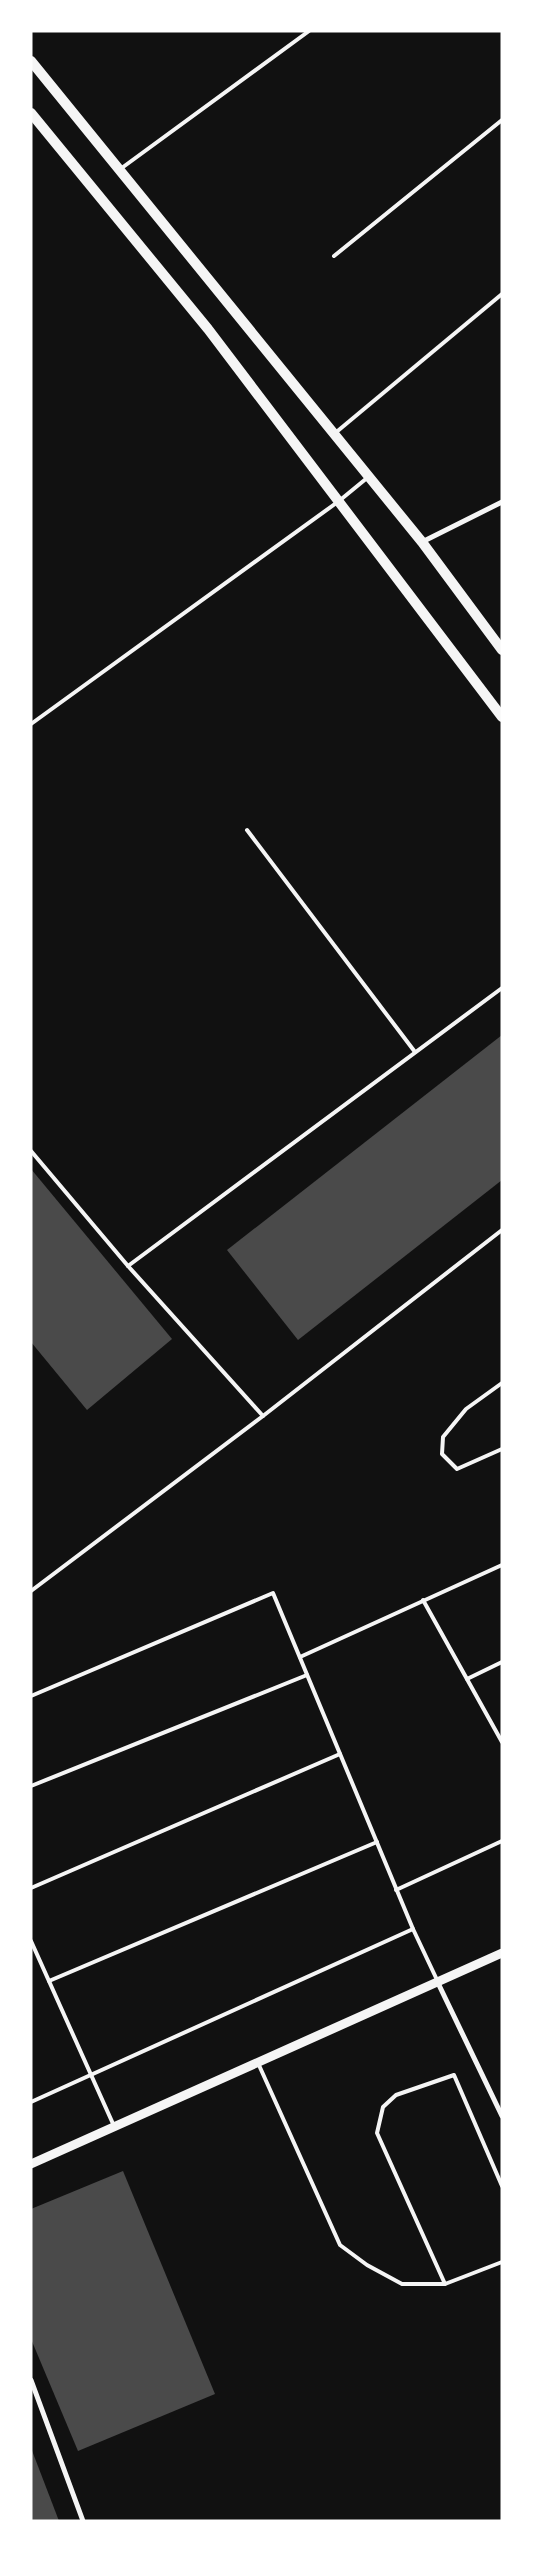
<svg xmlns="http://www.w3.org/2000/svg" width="533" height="2552" font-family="Poppins,sans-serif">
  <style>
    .building { fill: #4a4a4a }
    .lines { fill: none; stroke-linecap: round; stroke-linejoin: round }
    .service { stroke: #f5f5f5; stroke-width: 4 }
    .minor { stroke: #f5f5f5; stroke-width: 5 }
    .tertiary { stroke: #f5f5f5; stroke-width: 9 }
    .secondary { stroke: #f5f5f5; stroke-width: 10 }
  </style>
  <rect width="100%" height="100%" fill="#111"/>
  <g class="building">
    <polygon points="502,1035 502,1180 298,1340 227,1250"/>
    <polygon points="31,1169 172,1339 87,1410 31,1342"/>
    <polygon points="123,2171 215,2394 78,2451 31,2339 31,2209"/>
    <polygon points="31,2448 59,2521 31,2521"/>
  </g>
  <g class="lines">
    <g class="service">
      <polyline points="119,170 309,31"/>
      <polyline points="334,256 502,120"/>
      <polyline points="334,434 502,294"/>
      <polyline points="31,724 339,501 367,478"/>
      <polyline points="247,830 415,1052"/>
      <polyline points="31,1151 128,1266 263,1416"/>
      <polyline points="128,1266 502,988"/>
      <polyline points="502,1383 466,1409 443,1437 442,1454 457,1469 502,1449"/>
      <polyline points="31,1591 263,1416 502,1230"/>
      <polyline points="423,1600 502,1742"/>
      <polyline points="300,1657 502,1565"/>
      <polyline points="467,1679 502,1662"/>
      <polyline points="31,1696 273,1593 413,1929 438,1982"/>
      <polyline points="31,1786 307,1675"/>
      <polyline points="31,1888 340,1754"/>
      <polyline points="396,1890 502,1841"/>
      <polyline points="31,1941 114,2126"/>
      <polyline points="49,1981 377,1842"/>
      <polyline points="258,2063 340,2245 367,2265 402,2284 445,2284 502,2262"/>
      <polyline points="31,2102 413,1929"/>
      <polyline points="445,2284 377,2133 383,2107 396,2095 454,2075 502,2186"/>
    </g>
    <g class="minor">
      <polyline points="422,542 502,502"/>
      <polyline points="438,1983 502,2116"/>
      <polyline points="31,2380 83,2521"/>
    </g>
    <polyline class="tertiary" points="31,2164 502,1953"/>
    <g class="secondary">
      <polyline points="31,61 422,542 502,650"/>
      <polyline points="31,113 208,329 502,717"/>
    </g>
  </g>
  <rect width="533" height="2552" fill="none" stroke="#ffffff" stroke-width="65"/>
</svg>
